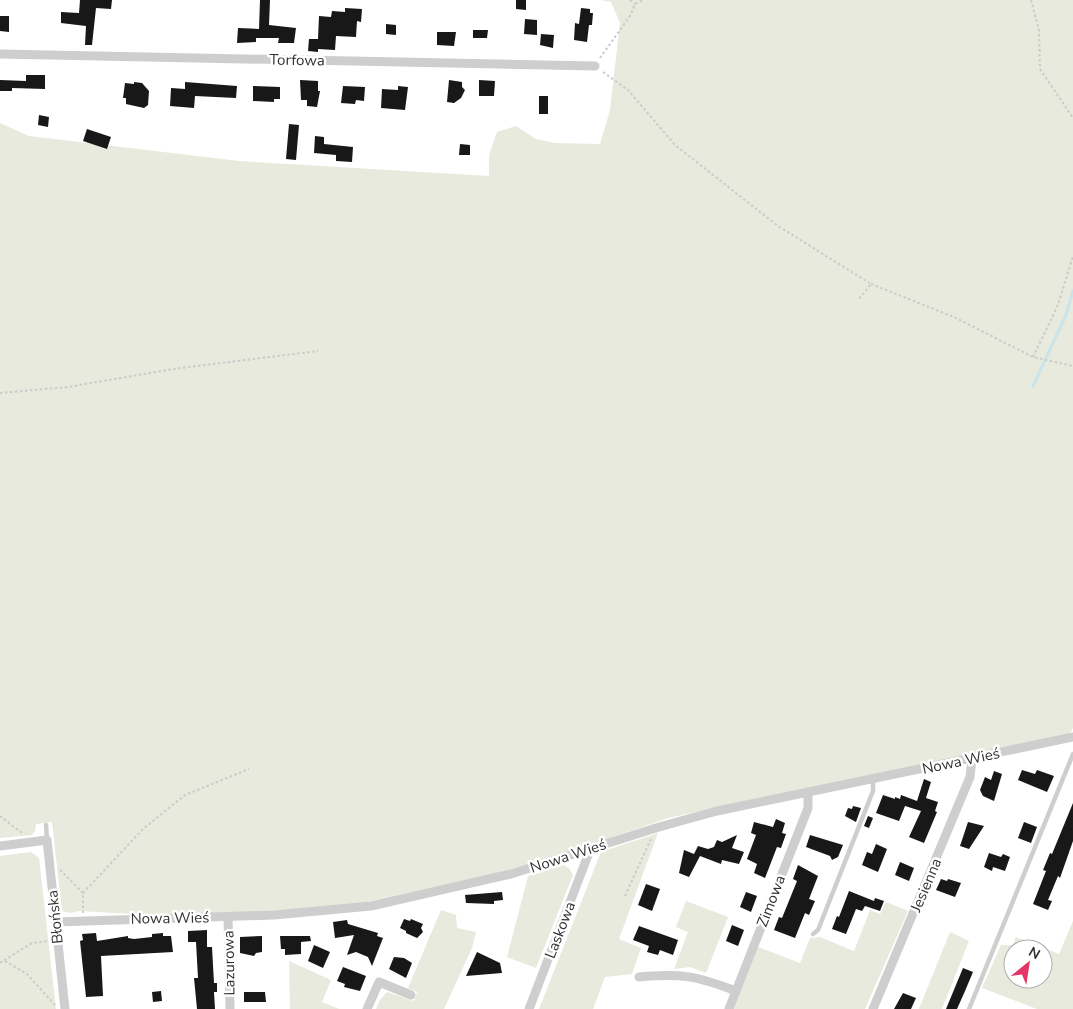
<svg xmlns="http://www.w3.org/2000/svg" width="1073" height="1009" font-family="'Nunito Sans',sans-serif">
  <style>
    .green { fill: #e7eadc; fill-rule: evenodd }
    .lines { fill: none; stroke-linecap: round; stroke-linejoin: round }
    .stream { stroke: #c9e4ea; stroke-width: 3 }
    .building { fill: #181818 }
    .path { stroke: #cbcbcb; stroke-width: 2; stroke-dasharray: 2.5 2.5; stroke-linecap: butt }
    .service { stroke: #cecece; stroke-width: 4.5 }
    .minor { stroke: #cecece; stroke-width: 9 }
    .labels { text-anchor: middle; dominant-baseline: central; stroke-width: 5; stroke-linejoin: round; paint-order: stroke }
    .street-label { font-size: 15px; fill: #313131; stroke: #fff }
  </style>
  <rect width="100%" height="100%" fill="#fff"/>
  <g class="green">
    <polygon points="601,0 1073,0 1073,728 1070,733 668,818 552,858 497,873 357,904 311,910 152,915 79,911 71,913 62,911 52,822 36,824 35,831 32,835 0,838 0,123 29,136 239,161 489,176 489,155 497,132 516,126 536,139 555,143 600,144 610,110 620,23 611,2"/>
    <polygon points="658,833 619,939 641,948 632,974 605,977 593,1009 539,1009 601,852"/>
    <polygon points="31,852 39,858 56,1009 0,1009 0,856"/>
    <polygon points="563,865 569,868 573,875 536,968 507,957 528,876"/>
    <polygon points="686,901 728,917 706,973 690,967 674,969 688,932 676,927"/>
    <polygon points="886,902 908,911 865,1009 734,1009 758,947 800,963 810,938 820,937 854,951 870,910 880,914"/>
    <polygon points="441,910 456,915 457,928 476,932 472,948 444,1009 376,1009 380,1000 387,992 414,1001 417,992 408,988"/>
    <path d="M 1073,921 L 1073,1009 L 1037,1009 L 982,988 L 1001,945 L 1013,945 L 1016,937 L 1059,954 ZM 1013,949 L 1043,949 L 1043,979 L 1013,979 Z"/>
    <polygon points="950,932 969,941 942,1009 919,1009"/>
    <polygon points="289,961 331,980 322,1002 339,1009 290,1009"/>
  </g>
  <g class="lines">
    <polyline class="stream" points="1033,386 1066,315 1073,291"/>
  </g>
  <g class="building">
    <polygon points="80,0 112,0 111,9 96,8 92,45 85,45 86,26 61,23 61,12 79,13"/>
    <polygon points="260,0 270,0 269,25 296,28 294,43 278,43 279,38 256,38 256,42 237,43 238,28 259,29"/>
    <polygon points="516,0 526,0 526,10 516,9"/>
    <polygon points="345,8 362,9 361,22 357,21 356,37 336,36 335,50 318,49 318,52 308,51 309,39 318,39 319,16 331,17 332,11 345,12"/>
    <polygon points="581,8 590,9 590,13 593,13 592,25 589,25 587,42 574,40 575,23 579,24"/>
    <polygon points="0,16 9,16 9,32 0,31"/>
    <polygon points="525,19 537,20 537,35 524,34"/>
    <polygon points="386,24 396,25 396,35 386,34"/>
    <polygon points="473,30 488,30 487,38 473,38"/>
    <polygon points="437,32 456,32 454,46 437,45"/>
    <polygon points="541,34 554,35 553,48 540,45"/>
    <polygon points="26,75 45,75 45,89 12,88 12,91 0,91 0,80 26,81"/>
    <polygon points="300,80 318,81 318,91 320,91 317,107 307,106 307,100 301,100"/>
    <polygon points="449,80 462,82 462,87 465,90 461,98 454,103 447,102"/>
    <polygon points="479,80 495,81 494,96 479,96"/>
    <polygon points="134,82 142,83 149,91 148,105 144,108 126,104 126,98 123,98 125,83 134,84"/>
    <polygon points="185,82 237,86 236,98 195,96 194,108 170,106 171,88 185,89"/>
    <polygon points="253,86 280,87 280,99 274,99 274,102 253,101"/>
    <polygon points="343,86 365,87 364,101 356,100 355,104 341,103"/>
    <polygon points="398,86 408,87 405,110 381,108 382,89 398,90"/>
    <rect x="539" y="96" width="9" height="18"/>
    <polygon points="39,115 49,117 48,127 38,125"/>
    <polygon points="289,124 299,125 296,160 286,159"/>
    <polygon points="87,129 111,137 107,149 83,141"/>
    <polygon points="315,136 324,137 324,144 353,147 352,162 336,161 336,155 314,153"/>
    <polygon points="460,144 470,145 470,155 459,155"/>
    <polygon points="1022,770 1035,774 1037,770 1054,776 1047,792 1018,780"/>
    <polygon points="994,771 1002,774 994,801 983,796 980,790 985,777 991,780"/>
    <polygon points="924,779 931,782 926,798 938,802 935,811 937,812 924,843 909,837 921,811 905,806 899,821 876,813 883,795 895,799 895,797 900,799 901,795 917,801"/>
    <polygon points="1073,803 1073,841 1060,878 1058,876 1048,900 1052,901 1048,910 1033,904 1046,871 1043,870 1050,853 1052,854"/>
    <polygon points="853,806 861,808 856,822 845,816 848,808 852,809"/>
    <polygon points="868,816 873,818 869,828 864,826"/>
    <polygon points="776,819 785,823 782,833 786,834 781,848 777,847 765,878 754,873 757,864 747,859 756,835 751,833 754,822 773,827"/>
    <polygon points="968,822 984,826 969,849 960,846"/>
    <polygon points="1024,822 1037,827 1031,843 1018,838"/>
    <polygon points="737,835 732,848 744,852 739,864 722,860 721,864 700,856 689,877 679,873 684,850 694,854 698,846 708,849 714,847 717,840 722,842"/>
    <polygon points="810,835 843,845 838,857 832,860 830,856 806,847"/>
    <polygon points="876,844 887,849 878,872 862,865 867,852 872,854"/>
    <polygon points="989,853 1001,857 1003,854 1010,857 1005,871 993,867 992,871 984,867"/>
    <polygon points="900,862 914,868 909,881 895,875"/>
    <polygon points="798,865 818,876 809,899 815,901 809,915 805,913 795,938 774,930 779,917 782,918 797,881 793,879"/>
    <polygon points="941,879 947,881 948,879 961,883 955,897 936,890"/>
    <polygon points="646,884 660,889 652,911 638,905"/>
    <polygon points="849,891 874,901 875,898 884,901 880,911 865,906 862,911 856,909 846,934 832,929 837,916 839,917"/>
    <polygon points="502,892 503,900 494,901 494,904 466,903 465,895"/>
    <polygon points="746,892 757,896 751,912 740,907"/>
    <polygon points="404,919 410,921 411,919 423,924 421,928 423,932 417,938 406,933 406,931 400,928"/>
    <polygon points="347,920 348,924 378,933 377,936 383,938 372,966 368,957 356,952 347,955 354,935 335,938 333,922"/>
    <polygon points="732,925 744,930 738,946 726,941"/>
    <polygon points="639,926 678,940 673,955 660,950 658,955 647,952 649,946 633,940"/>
    <polygon points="207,930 207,947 212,947 214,983 217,983 217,992 214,992 215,1009 197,1009 194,978 198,978 196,942 188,942 188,931"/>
    <polygon points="96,933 97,941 128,936 128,938 134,939 152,937 152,934 163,933 163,936 171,936 173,952 101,956 103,996 86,997 80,941 83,940 82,934"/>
    <polygon points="262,936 262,952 256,953 254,956 240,953 240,937"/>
    <polygon points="280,936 310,936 311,941 301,942 301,954 285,955 285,949 281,949"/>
    <polygon points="314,945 330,952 323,968 308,961"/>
    <polygon points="477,952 500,963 502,973 466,976"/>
    <polygon points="394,957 404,958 412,963 406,978 389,969"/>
    <polygon points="343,967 366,976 360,991 344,987 345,984 337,981"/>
    <polygon points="963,968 973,972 965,991 957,1009 946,1009"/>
    <polygon points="161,991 162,1001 153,1002 152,992"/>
    <polygon points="244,992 265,992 266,1002 244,1002"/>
    <polygon points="903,993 916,998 911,1009 894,1009"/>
  </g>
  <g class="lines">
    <g class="path">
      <polyline points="630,0 635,4"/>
      <polyline points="1031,0 1039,30 1040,69 1073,118"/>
      <polyline points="600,58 630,16 635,4 643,0"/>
      <polyline points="603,72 628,90 675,145 778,226 871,284 859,299"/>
      <polyline points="871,284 954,317 1033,357 1073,366"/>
      <polyline points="1033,357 1058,305 1073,256"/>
      <polyline points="0,393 68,387 173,369 318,351"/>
      <polyline points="0,816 22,833"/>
      <polyline points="60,870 83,893 83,913"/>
      <polyline points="83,893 143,829 185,795 249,769"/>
      <polyline points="625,896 651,839"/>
      <polyline points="5,961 27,974 55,1005"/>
      <polyline points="0,963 32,943 49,941"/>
    </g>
    <g class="service">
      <polyline points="46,825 47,840"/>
      <polyline points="813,934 818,930 873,791 873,779"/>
      <polyline points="969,1009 1073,754"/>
    </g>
    <g class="minor">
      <polyline points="0,54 595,66"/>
      <polyline points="0,846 47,840 65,1009"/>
      <polyline points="228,917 230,1009"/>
      <polyline points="56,922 274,915 371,906 511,874 659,827 717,811 1073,737"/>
      <path d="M 639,977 C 681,973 697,976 736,991"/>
      <polyline points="367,1009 379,982 411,995"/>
      <polyline points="529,1009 590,850"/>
      <polyline points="729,1009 808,808 808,793"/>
      <polyline points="873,1009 970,777 972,759"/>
    </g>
  </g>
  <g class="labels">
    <g class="street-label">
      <text transform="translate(297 60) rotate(1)">Torfowa</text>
      <text transform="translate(961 761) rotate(-12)">Nowa Wieś</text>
      <text transform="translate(568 856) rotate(-18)">Nowa Wieś</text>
      <text transform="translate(926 885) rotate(-67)">Jesienna</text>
      <text transform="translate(771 901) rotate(-69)">Zimowa</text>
      <text transform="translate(55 917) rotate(-96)">Błońska</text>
      <text transform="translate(170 918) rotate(-1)">Nowa Wieś</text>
      <text transform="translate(560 930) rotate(-69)">Laskowa</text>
      <text transform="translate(229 963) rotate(-91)">Lazurowa</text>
    </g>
  </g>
  <g transform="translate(1028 964) rotate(30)"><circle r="24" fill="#ffffff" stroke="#adadad"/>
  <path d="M0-4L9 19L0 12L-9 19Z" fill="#e33767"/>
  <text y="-8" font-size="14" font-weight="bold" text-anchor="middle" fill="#313131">N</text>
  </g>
</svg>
